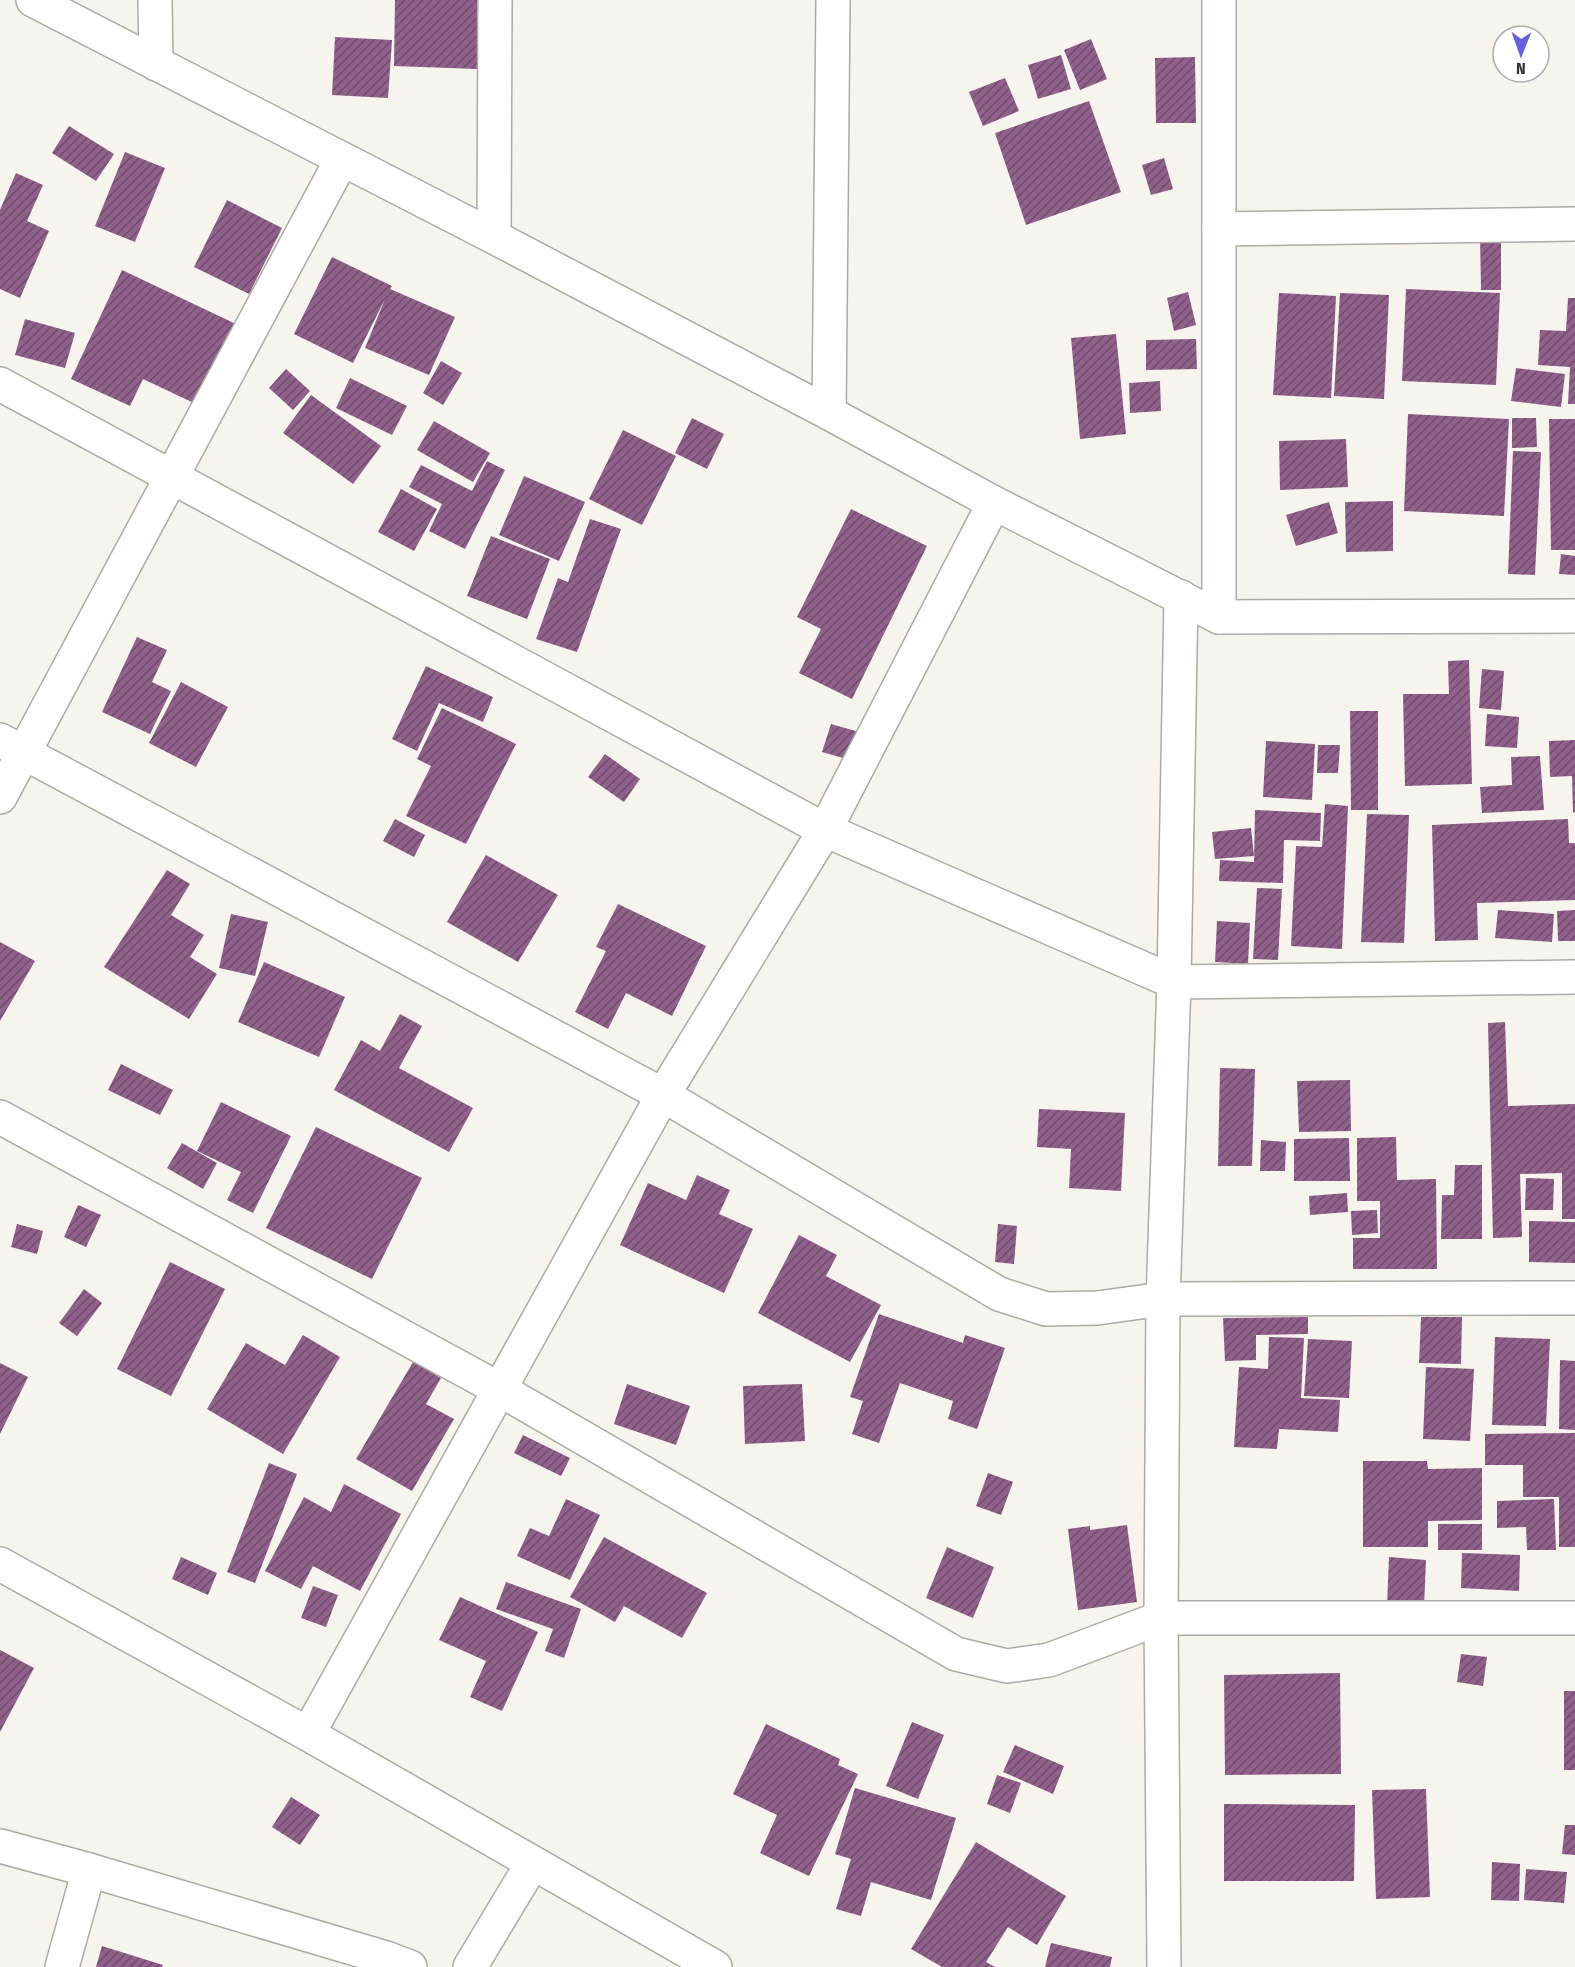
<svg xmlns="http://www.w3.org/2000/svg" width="1575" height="1967" font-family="'Fira Sans Condensed',sans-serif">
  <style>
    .building { fill: url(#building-hatch) }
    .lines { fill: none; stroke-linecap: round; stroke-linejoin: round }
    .minor-casing { stroke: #adaba5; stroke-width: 36 }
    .minor { stroke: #fff; stroke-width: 33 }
  </style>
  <defs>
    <pattern id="building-hatch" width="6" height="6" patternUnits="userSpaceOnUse" patternTransform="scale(1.5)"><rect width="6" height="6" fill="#90618b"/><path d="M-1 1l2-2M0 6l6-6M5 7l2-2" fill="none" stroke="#704c6c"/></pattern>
  </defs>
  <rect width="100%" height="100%" fill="#f7f4ee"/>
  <g class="building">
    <polygon points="395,0 480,0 477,69 394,66"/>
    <polygon points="335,37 392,40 388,98 332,95"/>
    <polygon points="1091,39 1107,79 1080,90 1064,50"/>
    <polygon points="1061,55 1071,89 1038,99 1028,65"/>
    <polygon points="1195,57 1196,123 1156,123 1155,58"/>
    <polygon points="1005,78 1019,111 983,126 969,92"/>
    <polygon points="1089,101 1121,192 1026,225 995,133"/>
    <polygon points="69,126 114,154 96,181 52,153"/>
    <polygon points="125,152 165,168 135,242 95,226"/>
    <polygon points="1164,158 1173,189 1151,195 1142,165"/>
    <polygon points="16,173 43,185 27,221 49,231 20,298 0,289 0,210"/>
    <polygon points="227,200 282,228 249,294 194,267"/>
    <polygon points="1480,234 1501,234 1501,290 1481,290"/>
    <polygon points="332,257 392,286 390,289 455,317 429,375 365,348 385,299 353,363 294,334"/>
    <polygon points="122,270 236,324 198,405 143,379 130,406 71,379"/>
    <polygon points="1406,289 1500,293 1496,385 1402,381"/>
    <polygon points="1188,292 1196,325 1174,331 1167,298"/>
    <polygon points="1279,293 1336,296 1331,398 1273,395"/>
    <polygon points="1340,293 1389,295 1384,399 1334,396"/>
    <polygon points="1568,298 1575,298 1575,404 1568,404 1570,367 1538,365 1540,330 1566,331"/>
    <polygon points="25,319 75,333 65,368 15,355"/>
    <polygon points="1116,334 1126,434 1080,439 1071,338"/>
    <polygon points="1196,339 1197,369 1146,370 1146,340"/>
    <polygon points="441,361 462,373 443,405 423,393"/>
    <polygon points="1516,368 1565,374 1561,407 1511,401"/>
    <polygon points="286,369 310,391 293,410 269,388"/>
    <polygon points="350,378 407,406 392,435 336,408"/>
    <polygon points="1160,381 1161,411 1130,413 1129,383"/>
    <polygon points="311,395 381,446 353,484 283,433"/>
    <polygon points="1408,414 1509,419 1504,516 1404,511"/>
    <polygon points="692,418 724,434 707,469 675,453"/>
    <polygon points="1512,418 1536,418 1537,447 1512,448"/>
    <polygon points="1549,419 1575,419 1575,550 1551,550"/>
    <polygon points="434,421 490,453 473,482 417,450"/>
    <polygon points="623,430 676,456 642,525 589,499"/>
    <polygon points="1346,439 1348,487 1280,490 1279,441"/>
    <polygon points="1513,451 1541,452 1535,575 1508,574"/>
    <polygon points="487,461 505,470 465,549 429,531 442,504 409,487 421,465 472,491"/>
    <polygon points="524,476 585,502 559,561 499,535"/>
    <polygon points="401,489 437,509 414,551 378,532"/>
    <polygon points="1393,501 1393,551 1346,552 1345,502"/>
    <polygon points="1329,502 1338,533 1296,546 1286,515"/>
    <polygon points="851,509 927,546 852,699 799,673 821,629 797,617"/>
    <polygon points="590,519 621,529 577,652 536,639 558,578 568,582"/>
    <polygon points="491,536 550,559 527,619 467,596"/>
    <polygon points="1561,554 1575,556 1575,575 1559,574"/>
    <polygon points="137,637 167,650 152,682 171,691 150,734 102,712"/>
    <polygon points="1469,660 1472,784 1405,786 1403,694 1449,694 1448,661"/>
    <polygon points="426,666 493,697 483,722 439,703 417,751 392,739"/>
    <polygon points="1482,669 1504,671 1501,710 1479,708"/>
    <polygon points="181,682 228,707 196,767 149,743"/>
    <polygon points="442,708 516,744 466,844 406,816 431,766 417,759"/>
    <polygon points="1350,711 1378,711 1378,810 1351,810"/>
    <polygon points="1487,714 1519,717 1517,748 1485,746"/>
    <polygon points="831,724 866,734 857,762 822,752"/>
    <polygon points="1575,740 1575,812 1573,813 1572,776 1550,777 1549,741"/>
    <polygon points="1266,741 1315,744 1312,800 1263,797"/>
    <polygon points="1318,745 1340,745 1338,773 1317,773"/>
    <polygon points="605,754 640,779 624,802 588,777"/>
    <polygon points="1540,756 1544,810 1482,813 1480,787 1512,785 1511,757"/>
    <polygon points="1325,804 1348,806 1342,949 1291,946 1296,846 1322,847"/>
    <polygon points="1255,810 1321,813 1320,841 1284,840 1283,883 1219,881 1220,860 1254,862"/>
    <polygon points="1367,814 1409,815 1404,943 1361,942"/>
    <polygon points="395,819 425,835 414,857 383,841"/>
    <polygon points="1568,819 1569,843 1575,843 1575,900 1477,903 1478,940 1435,941 1432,825"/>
    <polygon points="1251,828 1254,856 1215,859 1212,832"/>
    <polygon points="486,855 558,895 518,962 447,922"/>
    <polygon points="167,870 190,884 171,915 204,935 190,957 217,974 189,1019 104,967"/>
    <polygon points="1257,888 1282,889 1278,960 1253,959"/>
    <polygon points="618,904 706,946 672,1016 626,993 608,1029 575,1012 606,951 596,947"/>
    <polygon points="1498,910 1554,914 1552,942 1495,938"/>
    <polygon points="1575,910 1575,941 1558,941 1557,911"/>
    <polygon points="231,914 268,922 255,976 219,968"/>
    <polygon points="1217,921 1250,923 1248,964 1215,962"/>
    <polygon points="0,942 35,961 0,1021"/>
    <polygon points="264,962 345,997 319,1057 238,1022"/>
    <polygon points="400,1014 422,1026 399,1068 473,1108 449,1152 334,1090 361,1040 380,1051"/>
    <polygon points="1505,1022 1508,1106 1575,1104 1575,1219 1562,1219 1562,1173 1520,1174 1522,1237 1493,1238 1488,1023"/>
    <polygon points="121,1064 173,1090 160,1115 108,1090"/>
    <polygon points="1220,1068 1255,1069 1252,1166 1218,1166"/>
    <polygon points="1350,1080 1351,1131 1299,1132 1297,1081"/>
    <polygon points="221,1102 291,1136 253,1213 227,1200 241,1172 197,1151"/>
    <polygon points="1039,1109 1125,1113 1121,1191 1069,1188 1071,1149 1037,1147"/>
    <polygon points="316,1127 422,1178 372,1279 266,1228"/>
    <polygon points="1396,1137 1397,1180 1436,1179 1437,1269 1353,1269 1353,1238 1380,1238 1380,1201 1357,1201 1357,1138"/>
    <polygon points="1349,1138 1350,1181 1294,1181 1294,1139"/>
    <polygon points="1261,1140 1286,1142 1285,1171 1260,1171"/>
    <polygon points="182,1143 217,1163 203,1189 167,1168"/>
    <polygon points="1455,1165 1482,1165 1482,1239 1441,1239 1442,1195 1454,1195"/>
    <polygon points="697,1175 730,1190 719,1214 753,1229 724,1293 620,1245 648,1183 686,1200"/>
    <polygon points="1526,1178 1554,1179 1553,1210 1525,1210"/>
    <polygon points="1347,1193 1348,1212 1310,1215 1309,1196"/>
    <polygon points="78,1205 101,1215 86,1247 64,1237"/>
    <polygon points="1377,1210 1378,1233 1352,1235 1351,1211"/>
    <polygon points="1529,1221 1575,1222 1575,1263 1529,1262"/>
    <polygon points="17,1224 43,1231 37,1254 11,1247"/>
    <polygon points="998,1224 1017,1226 1014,1264 995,1262"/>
    <polygon points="799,1235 837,1255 826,1276 881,1305 850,1362 758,1313"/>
    <polygon points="170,1262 225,1289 171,1396 117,1369"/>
    <polygon points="84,1289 102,1303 77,1336 59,1323"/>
    <polygon points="879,1314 963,1343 965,1335 1005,1348 977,1429 948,1419 953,1401 900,1383 879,1443 852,1434 863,1401 850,1397"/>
    <polygon points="1308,1317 1308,1334 1256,1335 1256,1360 1225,1361 1223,1318"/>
    <polygon points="1421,1317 1462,1317 1461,1364 1419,1363"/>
    <polygon points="303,1335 340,1357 283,1454 207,1409 246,1343 285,1365"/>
    <polygon points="1269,1337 1304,1338 1301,1398 1340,1400 1338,1432 1279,1429 1277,1449 1234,1447 1239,1367 1268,1369"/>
    <polygon points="1495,1337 1550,1339 1546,1426 1492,1425"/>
    <polygon points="1308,1339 1352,1341 1349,1398 1304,1396"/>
    <polygon points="1560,1360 1575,1361 1575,1430 1559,1429"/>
    <polygon points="413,1362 441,1378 426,1404 454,1419 412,1491 356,1459"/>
    <polygon points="0,1363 28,1377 0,1434"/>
    <polygon points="1426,1367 1474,1369 1470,1441 1423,1439"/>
    <polygon points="627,1384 690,1406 676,1445 614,1424"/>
    <polygon points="802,1384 805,1441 745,1444 743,1386"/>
    <polygon points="1575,1433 1575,1547 1559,1547 1559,1497 1523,1497 1523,1465 1485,1465 1485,1434"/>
    <polygon points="523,1435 570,1458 561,1476 514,1453"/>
    <polygon points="1363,1461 1427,1461 1428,1469 1482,1468 1482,1520 1428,1521 1428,1547 1363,1547"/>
    <polygon points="269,1463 297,1474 255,1583 227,1572"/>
    <polygon points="988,1473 1013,1482 1001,1515 976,1506"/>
    <polygon points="344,1484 401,1514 360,1591 313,1566 301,1589 265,1571 304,1497 331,1512"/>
    <polygon points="566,1499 600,1515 570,1580 517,1556 530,1528 549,1536"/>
    <polygon points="1554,1499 1556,1550 1527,1550 1526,1527 1497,1528 1497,1501"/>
    <rect x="1438" y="1524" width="44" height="26"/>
    <polygon points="1127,1525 1137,1602 1078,1610 1068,1529 1090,1526 1090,1530"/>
    <polygon points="604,1537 707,1593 682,1638 624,1606 615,1622 570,1597"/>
    <polygon points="947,1547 994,1567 973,1618 926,1598"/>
    <polygon points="1462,1553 1520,1555 1519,1591 1461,1588"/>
    <polygon points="181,1557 217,1573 208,1595 172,1579"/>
    <polygon points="1389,1557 1426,1560 1424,1607 1387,1605"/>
    <polygon points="506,1582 581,1609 564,1658 545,1651 553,1629 496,1609"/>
    <polygon points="313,1586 338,1595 326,1627 301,1618"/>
    <polygon points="460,1597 538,1632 502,1711 470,1697 486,1661 439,1640"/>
    <polygon points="0,1650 34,1668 0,1732"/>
    <polygon points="1461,1654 1487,1657 1483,1686 1457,1682"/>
    <polygon points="1340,1673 1341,1774 1225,1775 1224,1675"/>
    <rect x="1564" y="1691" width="11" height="79"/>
    <polygon points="912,1722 944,1735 918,1799 886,1786"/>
    <polygon points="766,1724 840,1759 838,1765 858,1774 809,1876 760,1853 777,1815 733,1794"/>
    <polygon points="1015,1745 1064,1766 1053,1794 1003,1772"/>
    <polygon points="997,1775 1021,1783 1010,1813 987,1804"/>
    <polygon points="855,1788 956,1818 931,1900 871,1882 861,1916 836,1909 851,1859 835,1854"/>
    <polygon points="1426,1789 1430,1897 1376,1899 1372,1790"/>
    <polygon points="291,1797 320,1815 300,1845 272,1827"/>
    <polygon points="1224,1804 1355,1805 1354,1881 1224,1881"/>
    <polygon points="1565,1825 1575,1825 1575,1855 1562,1854"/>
    <polygon points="976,1842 1066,1896 1037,1945 1008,1927 986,1962 995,1967 942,1967 911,1949"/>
    <polygon points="1492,1862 1520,1864 1519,1901 1491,1900"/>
    <polygon points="1526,1869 1567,1872 1564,1903 1524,1900"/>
    <polygon points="1051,1943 1112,1957 1110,1967 1045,1967"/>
    <polygon points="102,1946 163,1965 162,1967 96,1967"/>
  </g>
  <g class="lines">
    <g class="minor-casing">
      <g id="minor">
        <polyline points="33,0 494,237 829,413 994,503 1219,617 1575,616"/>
        <polyline points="155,0 156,64"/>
        <polyline points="1219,229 1575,224"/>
        <polyline points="494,237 495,0"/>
        <polyline points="0,384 825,830 1174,982 1575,977"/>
        <polyline points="829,413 833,0"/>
        <polyline points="1219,617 1219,0"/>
        <polyline points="0,740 663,1095 999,1294 1046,1309 1097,1308 1163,1299 1575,1298"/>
        <polyline points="0,797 342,159"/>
        <polyline points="0,1117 499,1389 956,1654 1007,1666 1049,1660 1161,1618 1575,1618"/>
        <polyline points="0,1564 308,1734 715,1967"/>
        <polyline points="308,1734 663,1095 825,830 994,503"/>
        <polyline points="0,1846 89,1870 386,1958 410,1967"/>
        <polyline points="62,1967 89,1870"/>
        <polyline points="470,1967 532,1864"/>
        <polyline points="1164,1967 1161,1618 1163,1299 1174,982 1181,597"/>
      </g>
    </g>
    <use href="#minor" class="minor"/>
  </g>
  <g transform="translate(1521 54) rotate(181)"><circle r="28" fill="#ffffff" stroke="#aeadad" stroke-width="1.5"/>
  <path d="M0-4.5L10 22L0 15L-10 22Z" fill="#6261da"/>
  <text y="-9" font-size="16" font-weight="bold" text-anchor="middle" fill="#343331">N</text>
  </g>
</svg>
